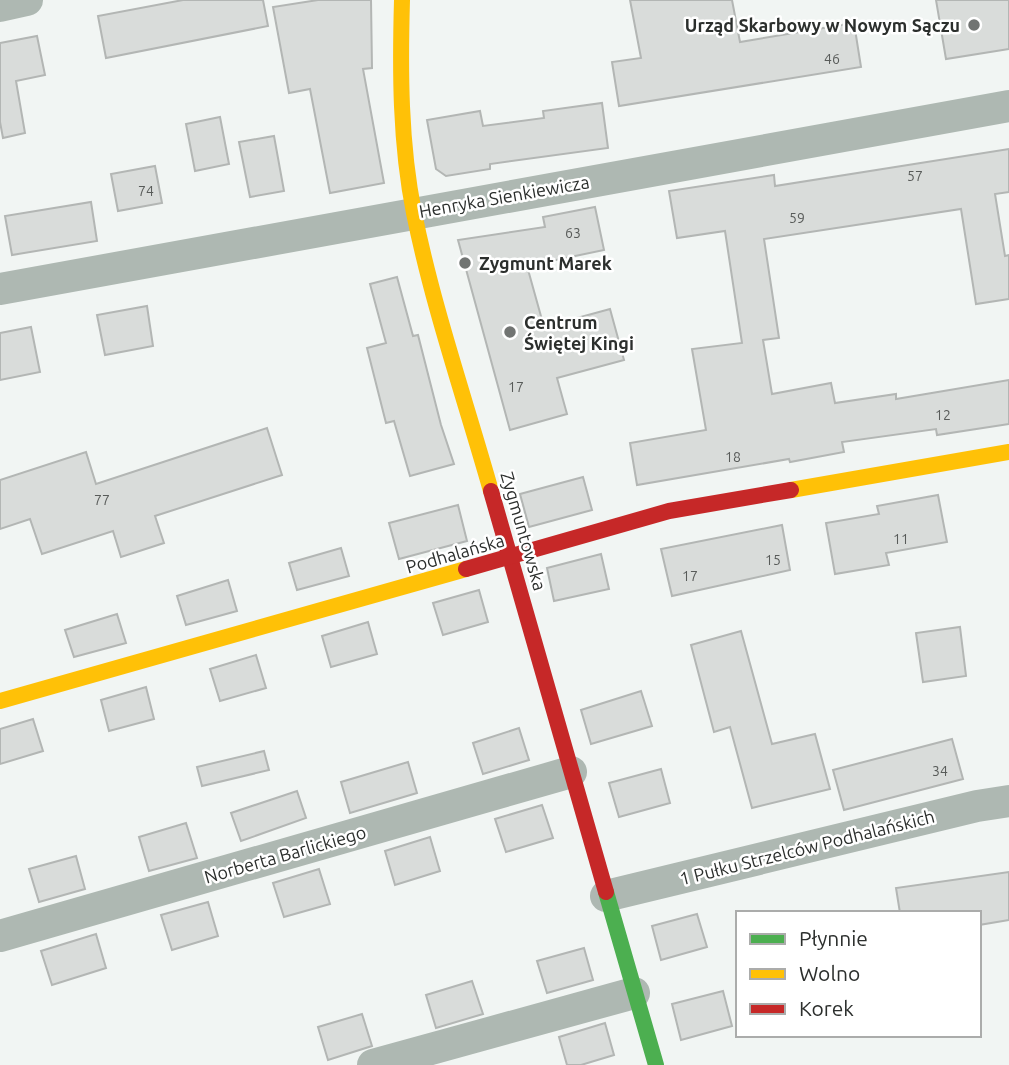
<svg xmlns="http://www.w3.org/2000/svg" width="1009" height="1065" font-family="Ubuntu,sans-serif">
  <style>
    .building { fill: #d9dcda; stroke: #b3b6b4; stroke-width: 2 }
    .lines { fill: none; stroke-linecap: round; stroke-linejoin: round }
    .street { stroke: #aeb8b2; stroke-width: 32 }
    .fast { stroke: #4caf50; stroke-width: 16 }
    .slow { stroke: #ffc107; stroke-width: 16 }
    .jam { stroke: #c62828; stroke-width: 16 }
    .poi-dot { fill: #717472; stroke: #fff; stroke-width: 2.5 }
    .labels { text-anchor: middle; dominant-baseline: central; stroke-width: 5; stroke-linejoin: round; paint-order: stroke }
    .number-label { font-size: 14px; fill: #585b59 }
    .poi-label { font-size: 18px; font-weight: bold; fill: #2c2f2d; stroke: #fff; text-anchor: start }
    .street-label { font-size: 18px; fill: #2c2f2d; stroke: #fff }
  </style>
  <rect width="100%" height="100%" fill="#f1f5f3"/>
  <g class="building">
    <polygon points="183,0 263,0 268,26 106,58 98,16"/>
    <polygon points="318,0 371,0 372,68 363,69 384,183 330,193 310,89 289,93 273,7"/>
    <polygon points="630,0 732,0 740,42 854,23 861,67 619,106 612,62 641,58"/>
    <polygon points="936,0 1009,0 1009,49 946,59"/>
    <polygon points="37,36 45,75 16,81 25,133 3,138 0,122 0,43"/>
    <polygon points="602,103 608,148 490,164 490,169 446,176 436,169 427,120 480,111 483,126 544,118 543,111"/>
    <polygon points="220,117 229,164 195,171 186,124"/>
    <polygon points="274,136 284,191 250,197 239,142"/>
    <polygon points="1009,149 1009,192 995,194 1005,256 1009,255 1009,299 976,304 961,209 764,239 779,338 763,340 772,394 831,383 835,403 896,394 896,399 1009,380 1009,424 937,435 936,429 842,442 844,452 790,462 789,459 637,485 630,443 706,430 692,349 742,343 725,231 677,238 669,191 774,175 775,186"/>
    <polygon points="155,166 162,203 118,211 111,174"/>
    <polygon points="91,202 97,241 12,255 5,216"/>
    <polygon points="595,207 604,250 527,266 544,327 610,309 624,360 557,378 567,414 510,430 458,240 545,227 543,217"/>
    <polygon points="397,277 413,336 418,335 441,425 454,464 410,476 394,421 386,423 367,348 386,343 370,284"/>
    <polygon points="147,306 153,346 105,355 97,315"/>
    <polygon points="31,327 40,372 0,380 0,333"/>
    <polygon points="267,428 282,475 155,516 164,543 121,557 113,531 42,554 30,519 0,529 0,480 86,452 96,484"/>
    <polygon points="583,477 592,510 529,527 520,494"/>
    <polygon points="938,495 947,542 886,553 889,565 835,574 826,523 879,514 877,506"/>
    <polygon points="458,505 467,541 399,559 389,523"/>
    <polygon points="782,525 790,570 672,596 661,549"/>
    <polygon points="341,548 349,576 297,590 289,563"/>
    <polygon points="601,554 609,589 554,601 547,568"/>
    <polygon points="228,580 237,611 186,625 177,596"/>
    <polygon points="479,590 488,622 443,635 433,603"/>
    <polygon points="117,614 126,643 74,657 65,630"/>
    <polygon points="368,622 377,654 331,667 322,636"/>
    <polygon points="960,627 966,676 923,682 916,633"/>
    <polygon points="741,631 772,744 815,734 830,789 752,808 730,727 714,732 691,645"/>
    <polygon points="256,655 266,688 220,701 210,669"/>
    <polygon points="146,687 154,719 109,731 101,700"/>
    <polygon points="641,691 652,726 591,744 581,710"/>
    <polygon points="33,719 43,751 0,764 0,729"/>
    <polygon points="519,728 529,760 483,774 473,743"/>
    <polygon points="952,739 963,779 844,810 833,770"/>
    <polygon points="264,751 269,770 202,786 197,767"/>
    <polygon points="408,762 417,793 350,813 341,782"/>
    <polygon points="661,769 670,803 619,817 609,783"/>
    <polygon points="297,791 306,818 241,841 231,813"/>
    <polygon points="542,805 553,838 506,852 495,819"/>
    <polygon points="186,823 197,858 149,871 139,837"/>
    <polygon points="430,837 440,871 395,885 385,851"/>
    <polygon points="76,856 85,889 39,902 29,869"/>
    <polygon points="319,869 330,904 284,917 273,883"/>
    <polygon points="1009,872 1009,920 979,925 979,913 900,913 896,888"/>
    <polygon points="208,902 218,936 172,950 161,915"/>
    <polygon points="697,914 707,947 661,960 652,926"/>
    <polygon points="96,934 106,968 52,985 41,951"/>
    <polygon points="584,948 593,980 547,993 537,961"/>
    <polygon points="472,981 483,1014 436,1028 426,995"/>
    <polygon points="723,991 732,1026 681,1040 672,1004"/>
    <polygon points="362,1014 372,1046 328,1060 318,1027"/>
    <polygon points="605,1023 614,1055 581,1065 567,1065 559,1037"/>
  </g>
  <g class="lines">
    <g class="street">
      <polyline points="0,6 27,0"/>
      <polyline points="0,289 1009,106"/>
      <polyline points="606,896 977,806 1009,801"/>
      <polyline points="0,936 571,772"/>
      <polyline points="373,1065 634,993"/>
    </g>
    <polyline class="fast" points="606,892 656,1065"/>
    <g class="slow">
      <path d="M 402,0 C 400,70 400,143 414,213 C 433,307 465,399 491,491"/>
      <polyline points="791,490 1009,452"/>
      <polyline points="0,701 466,569"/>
    </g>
    <g class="jam">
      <polyline points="491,491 606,892"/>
      <polyline points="466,569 669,511 791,490"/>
    </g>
  </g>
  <g class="poi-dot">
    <circle cx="974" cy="25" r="7"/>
    <circle cx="465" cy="263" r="7"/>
    <circle cx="510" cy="332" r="7"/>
  </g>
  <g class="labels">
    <g class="number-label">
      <text x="832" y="59">46</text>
      <text x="915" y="176">57</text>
      <text x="146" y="191">74</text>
      <text x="797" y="218">59</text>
      <text x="573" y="233">63</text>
      <text x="516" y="387">17</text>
      <text x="943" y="415">12</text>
      <text x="733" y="457">18</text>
      <text x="102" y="500">77</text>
      <text x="901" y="539">11</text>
      <text x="773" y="560">15</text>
      <text x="690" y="576">17</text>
      <text x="940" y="771">34</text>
    </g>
    <g class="poi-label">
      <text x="960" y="25" text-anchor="end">Urząd Skarbowy w Nowym Sączu</text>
      <text x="479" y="263">Zygmunt Marek</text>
      <text x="524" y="322">Centrum<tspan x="524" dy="21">Świętej Kingi</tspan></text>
    </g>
    <g class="street-label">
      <text transform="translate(504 196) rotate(-10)">Henryka Sienkiewicza</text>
      <text transform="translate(524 531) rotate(74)">Zygmuntowska</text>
      <text transform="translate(455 553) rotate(-16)">Podhalańska</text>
      <text transform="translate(807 847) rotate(-14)">1 Pułku Strzelców Podhalańskich</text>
      <text transform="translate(285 854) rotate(-16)">Norberta Barlickiego</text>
    </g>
  </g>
  <rect x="736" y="911" width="245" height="126" fill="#ffffff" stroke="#abacab" stroke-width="2"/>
  <rect x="750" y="934" width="35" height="10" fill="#4caf50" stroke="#abacab" stroke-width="2"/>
  <text x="799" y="946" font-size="21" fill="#2c2f2d">Płynnie</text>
  <rect x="750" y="969" width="35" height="10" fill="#ffc107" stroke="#abacab" stroke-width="2"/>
  <text x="799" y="981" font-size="21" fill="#2c2f2d">Wolno</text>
  <rect x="750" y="1004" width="35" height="10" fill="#c62828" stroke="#abacab" stroke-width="2"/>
  <text x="799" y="1016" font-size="21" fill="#2c2f2d">Korek</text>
</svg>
